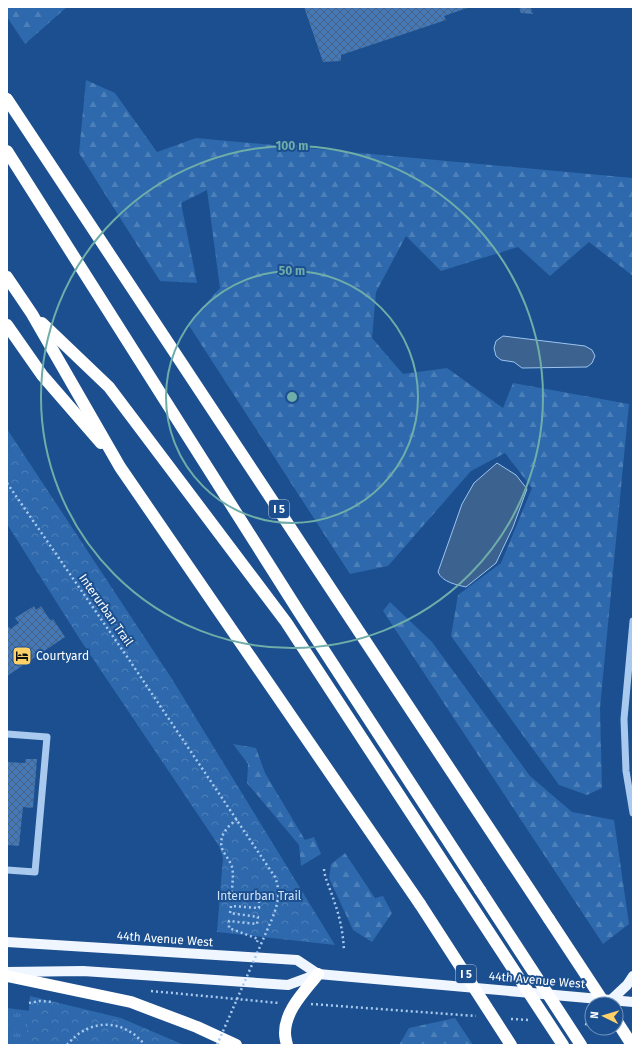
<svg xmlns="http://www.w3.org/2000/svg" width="640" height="1052" font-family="'Fira Sans',sans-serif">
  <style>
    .grass { fill: url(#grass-tufts) }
    .forest { fill: url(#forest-firs) }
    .park { fill: url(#park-crowns) }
    .water { fill: #3c6290; stroke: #9cc4f0 }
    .building { fill: url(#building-cross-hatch) }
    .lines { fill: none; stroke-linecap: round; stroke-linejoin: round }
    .path { stroke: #a9c9ee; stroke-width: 2.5; stroke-dasharray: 2 3; stroke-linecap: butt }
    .minor { stroke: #a9c9ee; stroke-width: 7 }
    .major { stroke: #f0f6ff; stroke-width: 10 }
    .highway { stroke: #fff; stroke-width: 12 }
    .path-bridge { stroke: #a9c9ee; stroke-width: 2.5; stroke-dasharray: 2 3; stroke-linecap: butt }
    .highway-bridge { stroke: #fff; stroke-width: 12 }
    .ring { fill: none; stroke: #6fada8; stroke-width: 2 }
    .labels { text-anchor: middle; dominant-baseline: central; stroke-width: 4; stroke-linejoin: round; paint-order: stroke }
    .shield { fill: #1b4f8f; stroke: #bbcadd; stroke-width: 1 }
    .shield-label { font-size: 11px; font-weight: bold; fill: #fff }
    .street-label { font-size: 12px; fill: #fff; stroke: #1b4f8f }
    .poi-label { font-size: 12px; fill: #fff; stroke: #1b4f8f; text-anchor: start }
    .park-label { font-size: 12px; fill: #cfe3fa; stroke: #1b4f8f }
    .centre { fill: #6fada8; stroke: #1b4f8f; stroke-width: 2 }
    .ring-label { font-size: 12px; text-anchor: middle; font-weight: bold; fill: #6fada8; stroke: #1b4f8f; stroke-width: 4; stroke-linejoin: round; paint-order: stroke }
  </style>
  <defs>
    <pattern id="grass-tufts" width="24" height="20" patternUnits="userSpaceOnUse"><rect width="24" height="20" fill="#2e69ad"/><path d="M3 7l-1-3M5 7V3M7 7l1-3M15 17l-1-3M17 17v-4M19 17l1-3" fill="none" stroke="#4d80b9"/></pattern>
    <pattern id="forest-firs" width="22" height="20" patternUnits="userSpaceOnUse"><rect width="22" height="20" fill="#2e69ad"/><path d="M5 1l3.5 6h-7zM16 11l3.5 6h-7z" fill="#4d80b9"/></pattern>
    <pattern id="park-crowns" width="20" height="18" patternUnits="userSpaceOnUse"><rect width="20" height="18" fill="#2e69ad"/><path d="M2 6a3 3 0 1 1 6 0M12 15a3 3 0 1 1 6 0" fill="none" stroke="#4d80b9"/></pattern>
    <pattern id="building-cross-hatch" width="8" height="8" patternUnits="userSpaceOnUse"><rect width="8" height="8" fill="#4478b7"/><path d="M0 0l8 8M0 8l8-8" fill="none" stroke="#486282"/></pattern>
  </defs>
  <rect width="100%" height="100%" fill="#1b4f8f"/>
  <polygon class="grass" points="7,1008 47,1013 58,1045 7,1045"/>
  <g class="forest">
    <polygon points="7,7 67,7 25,44 7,17"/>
    <polygon points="86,80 115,93 157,152 196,138 633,178 633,276 589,242 550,276 518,247 441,271 406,236 376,292 372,338 403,374 447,368 503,408 513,383 629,404 600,708 602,788 587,795 559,785 451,636 458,595 501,563 532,488 505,453 471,471 388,566 350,574 188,324 220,288 207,190 181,203 197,283 160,281 79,153"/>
    <polygon points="390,602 432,642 530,776 572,812 614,820 629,924 603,944 383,611"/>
    <polygon points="233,744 256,748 265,773 305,840 314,837 321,854 301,866 299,845 247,783 248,764"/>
    <polygon points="345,853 375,898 383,896 392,913 372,942 353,930 329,878 331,864"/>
    <polygon points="455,1018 473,1045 399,1045 409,1028"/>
  </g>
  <g class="park">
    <polygon points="7,429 172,679 335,945 217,932 223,858 219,846 81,641 7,524"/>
    <polygon points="30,996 121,1018 184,1045 26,1045"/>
  </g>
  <g class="water">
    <polygon points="503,336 585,346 592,350 595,356 592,363 587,367 522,368 514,362 501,360 496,356 494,348 496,341"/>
    <path d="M 497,463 L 516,475 L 527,489 L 513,527 L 496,563 L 466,587 C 457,585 442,582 438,572 L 462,504 L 474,483 Z"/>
  </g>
  <g class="building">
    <polygon points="304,7 470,7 444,16 446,20 341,55 341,61 323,62"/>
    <polygon points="519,7 530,7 533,14 521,13"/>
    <polygon points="34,606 36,610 41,606 50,620 53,619 65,637 7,676 7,625 10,629 19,623 15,618"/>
    <polygon points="26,759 37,759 33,808 23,807 19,846 7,845 7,762 25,763"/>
  </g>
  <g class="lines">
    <g class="path">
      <path d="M 7,483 L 130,661 L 275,877 C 281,892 278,904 272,919"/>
      <path d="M 237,819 C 227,827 217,837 223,851 C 226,856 230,861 232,867 C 234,875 232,885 232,892 L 259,901 L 259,908 L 231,906 L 230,913 L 258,917 L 257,924 L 229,921 L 229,928 L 258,939 L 257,942"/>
      <path d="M 324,869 C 325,880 331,890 334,901 C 340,917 343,933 344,950"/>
      <polyline points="151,991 279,1003"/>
      <polyline points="29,1003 40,1001 53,1002"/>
      <polyline points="311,1004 476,1016"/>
      <polyline points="511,1019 530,1020"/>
      <polyline points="585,1024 592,1025"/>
      <path d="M 67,1045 C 89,1018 123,1018 145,1045"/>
    </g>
    <g class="minor">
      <polyline points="633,621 624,719 626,771 633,813"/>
      <polyline points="7,734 47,737 35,872 7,870"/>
    </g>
    <g class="major">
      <polyline points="7,942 297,960 318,974"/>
      <polyline points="7,972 83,971 288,985 318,974 633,1002"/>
      <polyline points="611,1000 627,985 633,976"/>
    </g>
    <g class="highway">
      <polyline points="7,99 549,919"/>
      <polyline points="7,151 299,612 480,890"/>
      <polyline points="7,277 32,314 120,467 420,904"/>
      <polyline points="42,323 109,387 286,622 460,888"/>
      <polyline points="7,325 42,375 101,443"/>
      <polyline points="7,976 131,1002 197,1027 236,1045"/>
      <path d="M 287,1045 C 286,1041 285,1037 285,1033 C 285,1010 305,991 318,974"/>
    </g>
    <polyline class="path-bridge" points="217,1045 272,919"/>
    <g class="highway-bridge">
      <polyline points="460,888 563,1045"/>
      <polyline points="480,890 581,1045"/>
      <polyline points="420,904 511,1045"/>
      <polyline points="549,919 605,1004"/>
      <polyline points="616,1020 632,1045"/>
    </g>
  </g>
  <g class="ring">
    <circle cx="292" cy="397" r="126"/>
    <circle cx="292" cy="397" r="251"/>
  </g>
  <defs>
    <g id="hotel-square" transform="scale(1)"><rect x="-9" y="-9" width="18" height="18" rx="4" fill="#ffd166" stroke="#1b4f8f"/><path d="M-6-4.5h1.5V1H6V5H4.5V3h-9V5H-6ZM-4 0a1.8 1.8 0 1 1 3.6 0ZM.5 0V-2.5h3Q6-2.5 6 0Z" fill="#111"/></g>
  </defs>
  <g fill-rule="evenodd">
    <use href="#hotel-square" x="22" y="656"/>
  </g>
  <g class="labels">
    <g class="shield">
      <rect x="269" y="500" width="20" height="18" rx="3"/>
      <rect x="456" y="965" width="20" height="18" rx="3"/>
    </g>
    <g class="shield-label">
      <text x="279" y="509">I 5</text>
      <text x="466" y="974">I 5</text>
    </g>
    <g class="street-label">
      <text transform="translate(106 610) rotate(55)">Interurban Trail</text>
      <text transform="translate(165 939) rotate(4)">44th Avenue West</text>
      <text transform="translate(537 980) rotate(5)">44th Avenue West</text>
    </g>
    <g class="poi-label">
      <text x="36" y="656">Courtyard</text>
    </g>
    <g class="park-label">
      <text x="259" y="896">Interurban Trail</text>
    </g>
  </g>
  <circle cx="292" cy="397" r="6" class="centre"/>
  <g class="ring-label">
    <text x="292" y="150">100 m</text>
    <text x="292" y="275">50 m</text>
  </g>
  <rect width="640" height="1052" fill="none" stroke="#ffffff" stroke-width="16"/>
  <g transform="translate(604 1016) rotate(275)"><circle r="19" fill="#1b4f8f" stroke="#7695bc"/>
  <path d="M0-3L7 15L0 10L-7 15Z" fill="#ffd166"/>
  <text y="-6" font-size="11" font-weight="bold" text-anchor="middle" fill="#ffffff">N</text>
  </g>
</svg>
